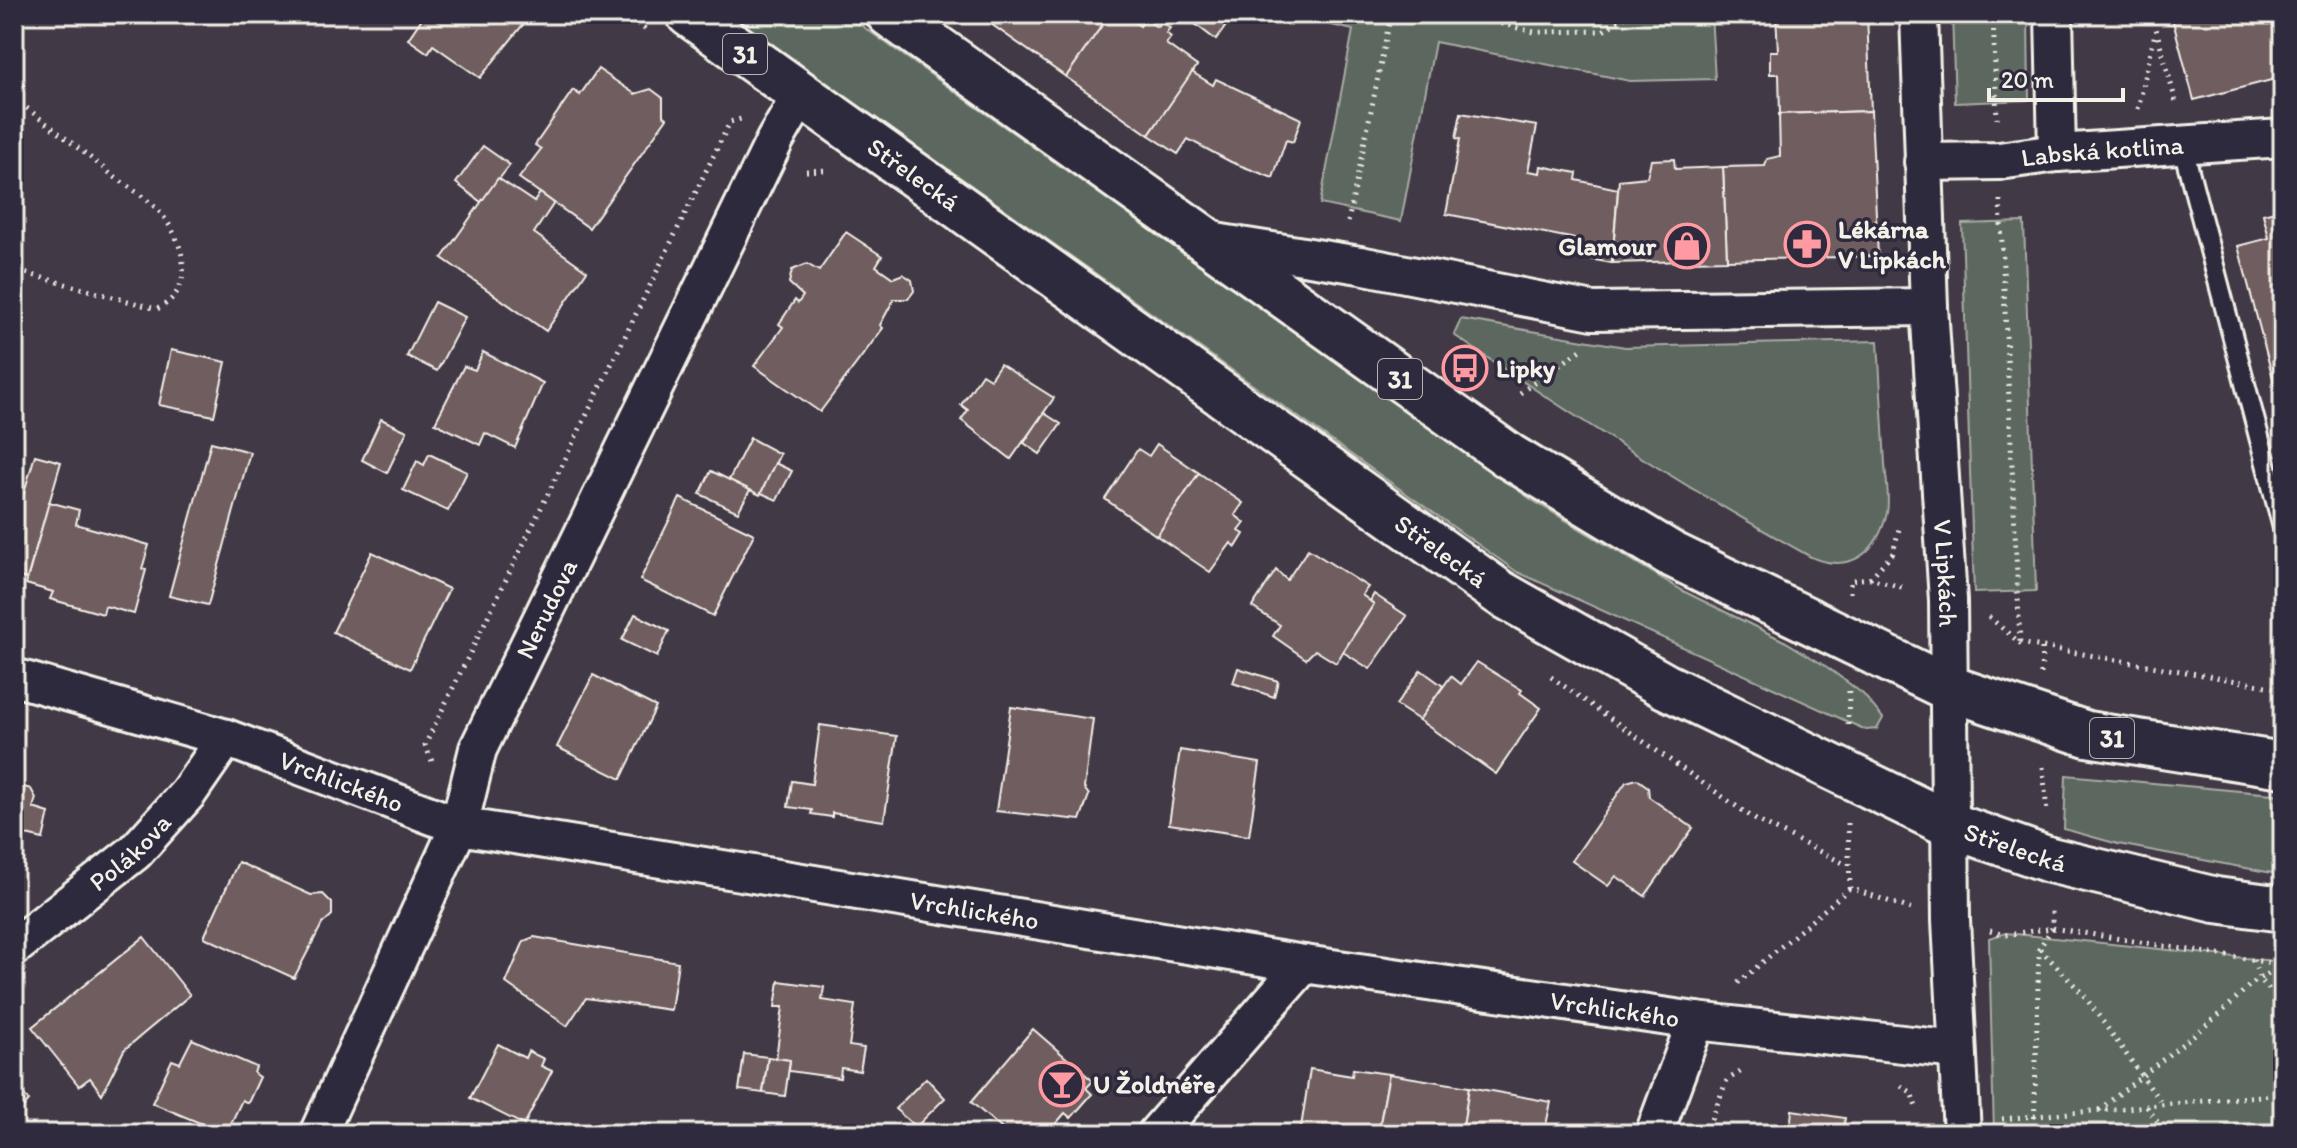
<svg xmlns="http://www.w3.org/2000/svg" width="2297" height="1148" font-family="Itim,sans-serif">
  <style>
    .green { fill: #5b685e; stroke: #a8aca3; stroke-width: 2 }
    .building { fill: #705d5e; stroke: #f4f1e8; stroke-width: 2 }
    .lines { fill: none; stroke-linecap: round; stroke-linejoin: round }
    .service-casing { stroke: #f4f1e8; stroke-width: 24 }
    .minor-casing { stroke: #f4f1e8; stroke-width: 42 }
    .primary-casing { stroke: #f4f1e8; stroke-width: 50 }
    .path { stroke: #f4f1e8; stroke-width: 5; stroke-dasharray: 2 6; stroke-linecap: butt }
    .service { stroke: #2f2a3d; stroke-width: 18 }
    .minor { stroke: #2f2a3d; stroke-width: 36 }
    .primary { stroke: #2f2a3d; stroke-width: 44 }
    .labels { text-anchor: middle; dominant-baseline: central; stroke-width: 7; stroke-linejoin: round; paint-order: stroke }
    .shield { fill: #2f2a3d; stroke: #b9b5b5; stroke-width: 2 }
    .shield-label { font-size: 24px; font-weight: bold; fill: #f4f1e8 }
    .street-label { font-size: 26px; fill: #f4f1e8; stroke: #2f2a3d }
    .poi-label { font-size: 26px; font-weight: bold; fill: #f4f1e8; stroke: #2f2a3d; text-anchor: start }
  </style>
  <rect width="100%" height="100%" fill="#423947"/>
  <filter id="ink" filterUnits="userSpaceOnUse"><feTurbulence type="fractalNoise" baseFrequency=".0125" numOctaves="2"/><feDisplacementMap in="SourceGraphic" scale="16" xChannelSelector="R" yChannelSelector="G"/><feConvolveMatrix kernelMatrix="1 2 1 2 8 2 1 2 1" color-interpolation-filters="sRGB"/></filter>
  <g filter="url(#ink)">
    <g class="green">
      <polygon points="729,14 845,14 1532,500 1685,592 1786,642 1827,667 1863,694 1883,718 1877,729 1866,730 1517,572"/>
      <polygon points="1285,14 1711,14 1715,79 1630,81 1435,42 1401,221 1320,204 1353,30"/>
      <polygon points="1952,14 2028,14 2029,100 1955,103"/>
      <polygon points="2024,222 2036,591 1974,593 1962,224"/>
      <path d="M 1461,319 L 1625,347 L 1878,341 C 1880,382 1883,423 1885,464 C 1886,480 1890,499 1887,513 C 1877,553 1851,574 1811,557 C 1688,489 1570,415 1454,335 Z"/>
      <polygon points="2066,775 2283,795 2283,875 2118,844 2064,829"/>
      <polygon points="2006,933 2283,962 2283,1134 1994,1134 1989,938"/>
    </g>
    <g class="building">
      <polygon points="425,14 527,14 530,16 480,78 433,45 428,53 408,39"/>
      <polygon points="978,14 998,14 991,24"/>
      <polygon points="998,14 1110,14 1066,77 991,24"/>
      <polygon points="1110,14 1123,14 1140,26 1145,19 1157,27 1161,22 1170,28 1166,33 1171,37 1166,44 1197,66 1149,135 1066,77"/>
      <polygon points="1194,14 1234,14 1216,40 1190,20"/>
      <polygon points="1776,14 1867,14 1871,111 1780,114 1779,74 1770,74 1770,51 1778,51"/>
      <polygon points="2171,14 2283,14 2283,77 2194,100"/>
      <polygon points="598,69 635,94 651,89 663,98 663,115 667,118 589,228 519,178 541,149 535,145 573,90 580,95"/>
      <polygon points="1192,72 1213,85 1216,79 1301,119 1293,142 1286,140 1273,178 1231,162 1188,139 1178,154 1149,135"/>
      <polygon points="1871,111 1878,256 1727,260 1723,167 1765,166 1767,159 1780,156 1779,114"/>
      <polygon points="1461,113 1537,126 1528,171 1540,173 1541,166 1577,173 1576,180 1618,189 1612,263 1573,256 1576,239 1446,214 1460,139 1456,138"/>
      <polygon points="483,146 510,165 481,202 456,183"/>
      <polygon points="1674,159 1675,169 1723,167 1727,260 1612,263 1619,180 1647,177 1651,160"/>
      <polygon points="498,178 534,202 540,193 554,203 534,233 587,271 546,331 442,258"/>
      <polygon points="2283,209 2283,416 2238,246 2269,238 2263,214"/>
      <polygon points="846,232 882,256 876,266 893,278 903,274 912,280 914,291 908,299 894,299 880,325 883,328 820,412 754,366 783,327 779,324 795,300 798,303 803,296 789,283 792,270 807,264 819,271"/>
      <polygon points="434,302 465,317 437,371 407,356"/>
      <polygon points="171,350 226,362 214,416 159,405"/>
      <polygon points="483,352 543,383 515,448 485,433 480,445 435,423 464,366 475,370"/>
      <polygon points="1000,364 1054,398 1011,459 961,420 968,410 961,405 982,374 990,379"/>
      <polygon points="1044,413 1061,424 1040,454 1024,443"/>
      <polygon points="381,419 407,431 387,473 362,460"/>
      <polygon points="750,438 780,454 760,495 729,480"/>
      <polygon points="211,442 250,452 208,605 169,596"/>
      <polygon points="1157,444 1199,473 1157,536 1105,499 1138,449 1149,456"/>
      <polygon points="429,454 467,472 448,511 403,490 417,461 424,465"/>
      <polygon points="35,455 61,462 27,579 14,576 14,527"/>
      <polygon points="775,463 792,471 777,500 761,493"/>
      <polygon points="711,471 750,490 738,512 700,494"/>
      <polygon points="1199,473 1243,503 1235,515 1245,523 1239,531 1244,534 1236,547 1231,543 1210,572 1157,536"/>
      <polygon points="680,498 754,534 713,616 640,580"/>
      <polygon points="49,502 79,510 76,524 149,545 142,569 146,570 134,614 105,606 103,614 50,599 53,592 26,584"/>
      <polygon points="1308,549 1368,587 1362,595 1374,604 1336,663 1315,650 1306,659 1273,636 1280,625 1252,607 1276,570 1287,580"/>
      <polygon points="372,552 449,589 410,669 333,632"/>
      <polygon points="1374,594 1407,616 1370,669 1343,652 1374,604 1370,601"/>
      <polygon points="635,614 669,631 657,657 622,640"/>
      <polygon points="1477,662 1522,690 1520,693 1541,708 1496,774 1419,720 1451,676 1461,684"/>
      <polygon points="1238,668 1278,681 1274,697 1233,683"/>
      <polygon points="1421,670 1443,686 1419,720 1396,705"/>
      <polygon points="593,675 656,707 621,779 557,747"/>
      <polygon points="1011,707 1093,719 1084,788 1089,795 1080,820 996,811"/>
      <polygon points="820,725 897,736 884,821 832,813 832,817 811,814 812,810 788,807 792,781 812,784"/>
      <polygon points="1180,750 1260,763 1249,836 1169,824"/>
      <polygon points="1637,779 1648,787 1649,797 1693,828 1645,896 1616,876 1608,886 1572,861 1626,782"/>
      <polygon points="14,784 31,789 36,798 33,808 49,813 43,839 26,835 16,869"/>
      <polygon points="238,862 311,895 323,894 332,903 332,915 322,924 294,978 204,937"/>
      <polygon points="144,937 190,995 124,1050 102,1094 90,1078 79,1086 32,1027"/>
      <polygon points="534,937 678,962 671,1010 586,998 567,1026 506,983 524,941"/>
      <polygon points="779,981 824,987 822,1000 855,1005 849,1046 864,1048 860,1071 841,1068 840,1078 789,1071 790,1060 776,1058 783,1007 775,1007"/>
      <polygon points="1033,1029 1093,1081 1086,1088 1092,1094 1071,1118 1065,1113 1047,1134 1008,1134 971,1102"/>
      <polygon points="192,1039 256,1067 254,1073 260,1077 248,1103 242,1100 226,1134 152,1103 172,1060 180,1063"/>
      <polygon points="498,1044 525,1058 528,1051 544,1059 541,1066 552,1071 524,1125 470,1098"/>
      <polygon points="744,1054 768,1057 763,1093 739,1090"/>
      <polygon points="768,1057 790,1060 785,1096 763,1093"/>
      <polygon points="1310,1069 1352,1076 1353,1069 1389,1074 1378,1134 1300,1134"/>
      <polygon points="1389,1074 1469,1087 1462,1134 1378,1134"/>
      <polygon points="926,1078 945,1098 916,1127 895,1109"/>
      <polygon points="14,1082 29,1101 14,1119"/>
      <polygon points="1469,1087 1551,1102 1544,1134 1462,1134"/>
      <polygon points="1792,1110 1845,1118 1842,1134 1770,1134 1772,1124 1790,1130"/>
    </g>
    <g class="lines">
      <g class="service-casing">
        <polyline id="service" points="2182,144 2283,528"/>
      </g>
      <g class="minor-casing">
        <g id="minor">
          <path id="s1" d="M 1919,14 L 1929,307 L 1948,600 L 1951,920 L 1962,1134"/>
          <polyline points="2054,14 2057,153"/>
          <path id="s2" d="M 1923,162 L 1999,161 L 2057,153 L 2283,138"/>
          <polyline points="1209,241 1360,265 1593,311 1929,307"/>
          <path id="s3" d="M 14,677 L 226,738 L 459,826 L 1304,964 L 1696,1021 L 1957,1050"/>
          <path id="s4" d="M 14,947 L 135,852 L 188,793 L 226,738"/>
          <path id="s5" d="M 318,1134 L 459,826 L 478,749 L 775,140 L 801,95"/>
          <polyline points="1156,1134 1304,964"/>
          <polyline points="1654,1134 1696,1021"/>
        </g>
      </g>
      <g class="primary-casing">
        <g id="primary">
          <path id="s6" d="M 689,14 L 1500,593 L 1665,686 L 1953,826 L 2050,860 L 2216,900 L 2283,909"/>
          <polyline points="889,14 1509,456 1671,554 1946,687 2087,734 2283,765"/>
        </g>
      </g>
      <g class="path">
        <polyline points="624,14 646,30"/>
        <polyline points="1462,14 1534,32 1603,31 1628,14"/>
        <polyline points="1993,14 1997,119"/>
        <polyline points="2152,14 2177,106"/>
        <path d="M 14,98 C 47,124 80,149 112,175 C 127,186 144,196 157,209 C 183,237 200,288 157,309 L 14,270"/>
        <polyline points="2138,109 2155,33"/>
        <polyline points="806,171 827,170"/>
        <polyline points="2000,200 2020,642"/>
        <polyline points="1348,222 1391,14"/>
        <polyline points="1520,393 1581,350"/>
        <polyline points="1870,578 1893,553 1900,525"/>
        <polyline points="1850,593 1850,580 1870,578 1905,588"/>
        <polyline points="1989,617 2020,643 2283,689"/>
        <polyline points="2041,674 2042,647"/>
        <polyline points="1551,677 1756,820 1847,865"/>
        <polyline points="1848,725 1849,691"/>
        <polyline points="432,761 425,745 730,122 741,119"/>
        <polyline points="2043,767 2047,813"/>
        <polyline points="1848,823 1850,888 1911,909"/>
        <polyline points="1990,931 2005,935 2052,928 2283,965"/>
        <polyline points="2040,949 2083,994 2162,1104"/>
        <polyline points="2253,960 2260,979 2283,1005"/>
        <polyline points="1738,983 1850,888"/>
        <polyline points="1901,1086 1911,1092 1917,1110"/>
        <polyline points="2147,1107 2166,1134"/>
        <polyline points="2099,1110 2219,1015 2250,985 2282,965"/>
        <polyline points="2002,1119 2283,1094"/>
        <polyline points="1705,1134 1727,1080 1745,1069"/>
        <polyline points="2034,1134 2039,949 2052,928 2052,907"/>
      </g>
      <use href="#service" class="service"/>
      <use href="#minor" class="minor"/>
      <use href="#primary" class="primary"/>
    </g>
  </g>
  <defs>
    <g id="pharmacy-ring" transform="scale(2.3)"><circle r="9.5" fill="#2f2a3d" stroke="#ff9aa2" stroke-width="1.5"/><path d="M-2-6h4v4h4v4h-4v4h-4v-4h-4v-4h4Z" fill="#ff9aa2"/></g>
    <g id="shop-ring" transform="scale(2.3)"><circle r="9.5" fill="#2f2a3d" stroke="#ff9aa2" stroke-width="1.5"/><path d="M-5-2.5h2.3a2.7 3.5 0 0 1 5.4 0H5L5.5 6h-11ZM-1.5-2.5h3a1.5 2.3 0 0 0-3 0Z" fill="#ff9aa2"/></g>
    <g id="bus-ring" transform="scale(2.3)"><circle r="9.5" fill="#2f2a3d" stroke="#ff9aa2" stroke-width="1.5"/><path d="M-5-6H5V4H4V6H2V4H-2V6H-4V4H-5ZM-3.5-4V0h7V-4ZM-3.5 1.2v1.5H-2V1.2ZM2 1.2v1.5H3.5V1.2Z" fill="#ff9aa2"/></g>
    <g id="bar-ring" transform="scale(2.3)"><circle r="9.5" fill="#2f2a3d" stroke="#ff9aa2" stroke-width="1.5"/><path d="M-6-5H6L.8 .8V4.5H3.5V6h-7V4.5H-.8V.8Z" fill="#ff9aa2"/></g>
  </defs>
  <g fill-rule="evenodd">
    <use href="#pharmacy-ring" x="1807" y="244"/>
    <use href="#shop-ring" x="1687" y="246"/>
    <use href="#bus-ring" x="1465" y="368"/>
    <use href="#bar-ring" x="1062" y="1084"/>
  </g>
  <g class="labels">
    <g class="shield">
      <rect x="723" y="34" width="44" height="40" rx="6"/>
      <rect x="1378" y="359" width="44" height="40" rx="6"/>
      <rect x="2090" y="718" width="44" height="40" rx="6"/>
    </g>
    <g class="shield-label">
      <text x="745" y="54">31</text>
      <text x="1400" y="379">31</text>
      <text x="2112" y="738">31</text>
    </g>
    <g class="street-label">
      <text stroke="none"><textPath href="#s2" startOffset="180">Labská kotlina</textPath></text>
      <text stroke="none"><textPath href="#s6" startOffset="276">Střelecká</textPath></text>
      <text stroke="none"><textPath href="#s6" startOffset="924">Střelecká</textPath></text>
      <text stroke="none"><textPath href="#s1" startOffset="560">V Lipkách</textPath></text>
      <text stroke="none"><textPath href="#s5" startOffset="574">Nerudova</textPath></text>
      <text stroke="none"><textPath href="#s3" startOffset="344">Vrchlického</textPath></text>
      <text stroke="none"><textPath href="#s6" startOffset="1572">Střelecká</textPath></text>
      <text stroke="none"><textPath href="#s4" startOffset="150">Polákova</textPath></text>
      <text stroke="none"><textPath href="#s3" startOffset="992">Vrchlického</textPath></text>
      <text stroke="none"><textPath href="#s3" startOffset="1640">Vrchlického</textPath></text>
    </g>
    <g class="poi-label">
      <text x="1838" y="229">Lékárna<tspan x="1838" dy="30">V Lipkách</tspan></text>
      <text x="1656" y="246" text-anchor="end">Glamour</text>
      <text x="1496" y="368">Lipky</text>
      <text x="1093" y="1084">U Žoldnéře</text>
    </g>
  </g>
  <rect width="2297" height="1148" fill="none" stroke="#2f2a3d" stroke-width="48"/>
  <rect x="24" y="24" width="2249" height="1100" fill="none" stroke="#f4f1e8" stroke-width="3" filter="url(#ink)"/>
  <path d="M1989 88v12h134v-12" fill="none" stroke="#f4f1e8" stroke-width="4"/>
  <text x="2001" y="88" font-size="24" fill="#f4f1e8" stroke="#2f2a3d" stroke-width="6" paint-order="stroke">20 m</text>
</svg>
